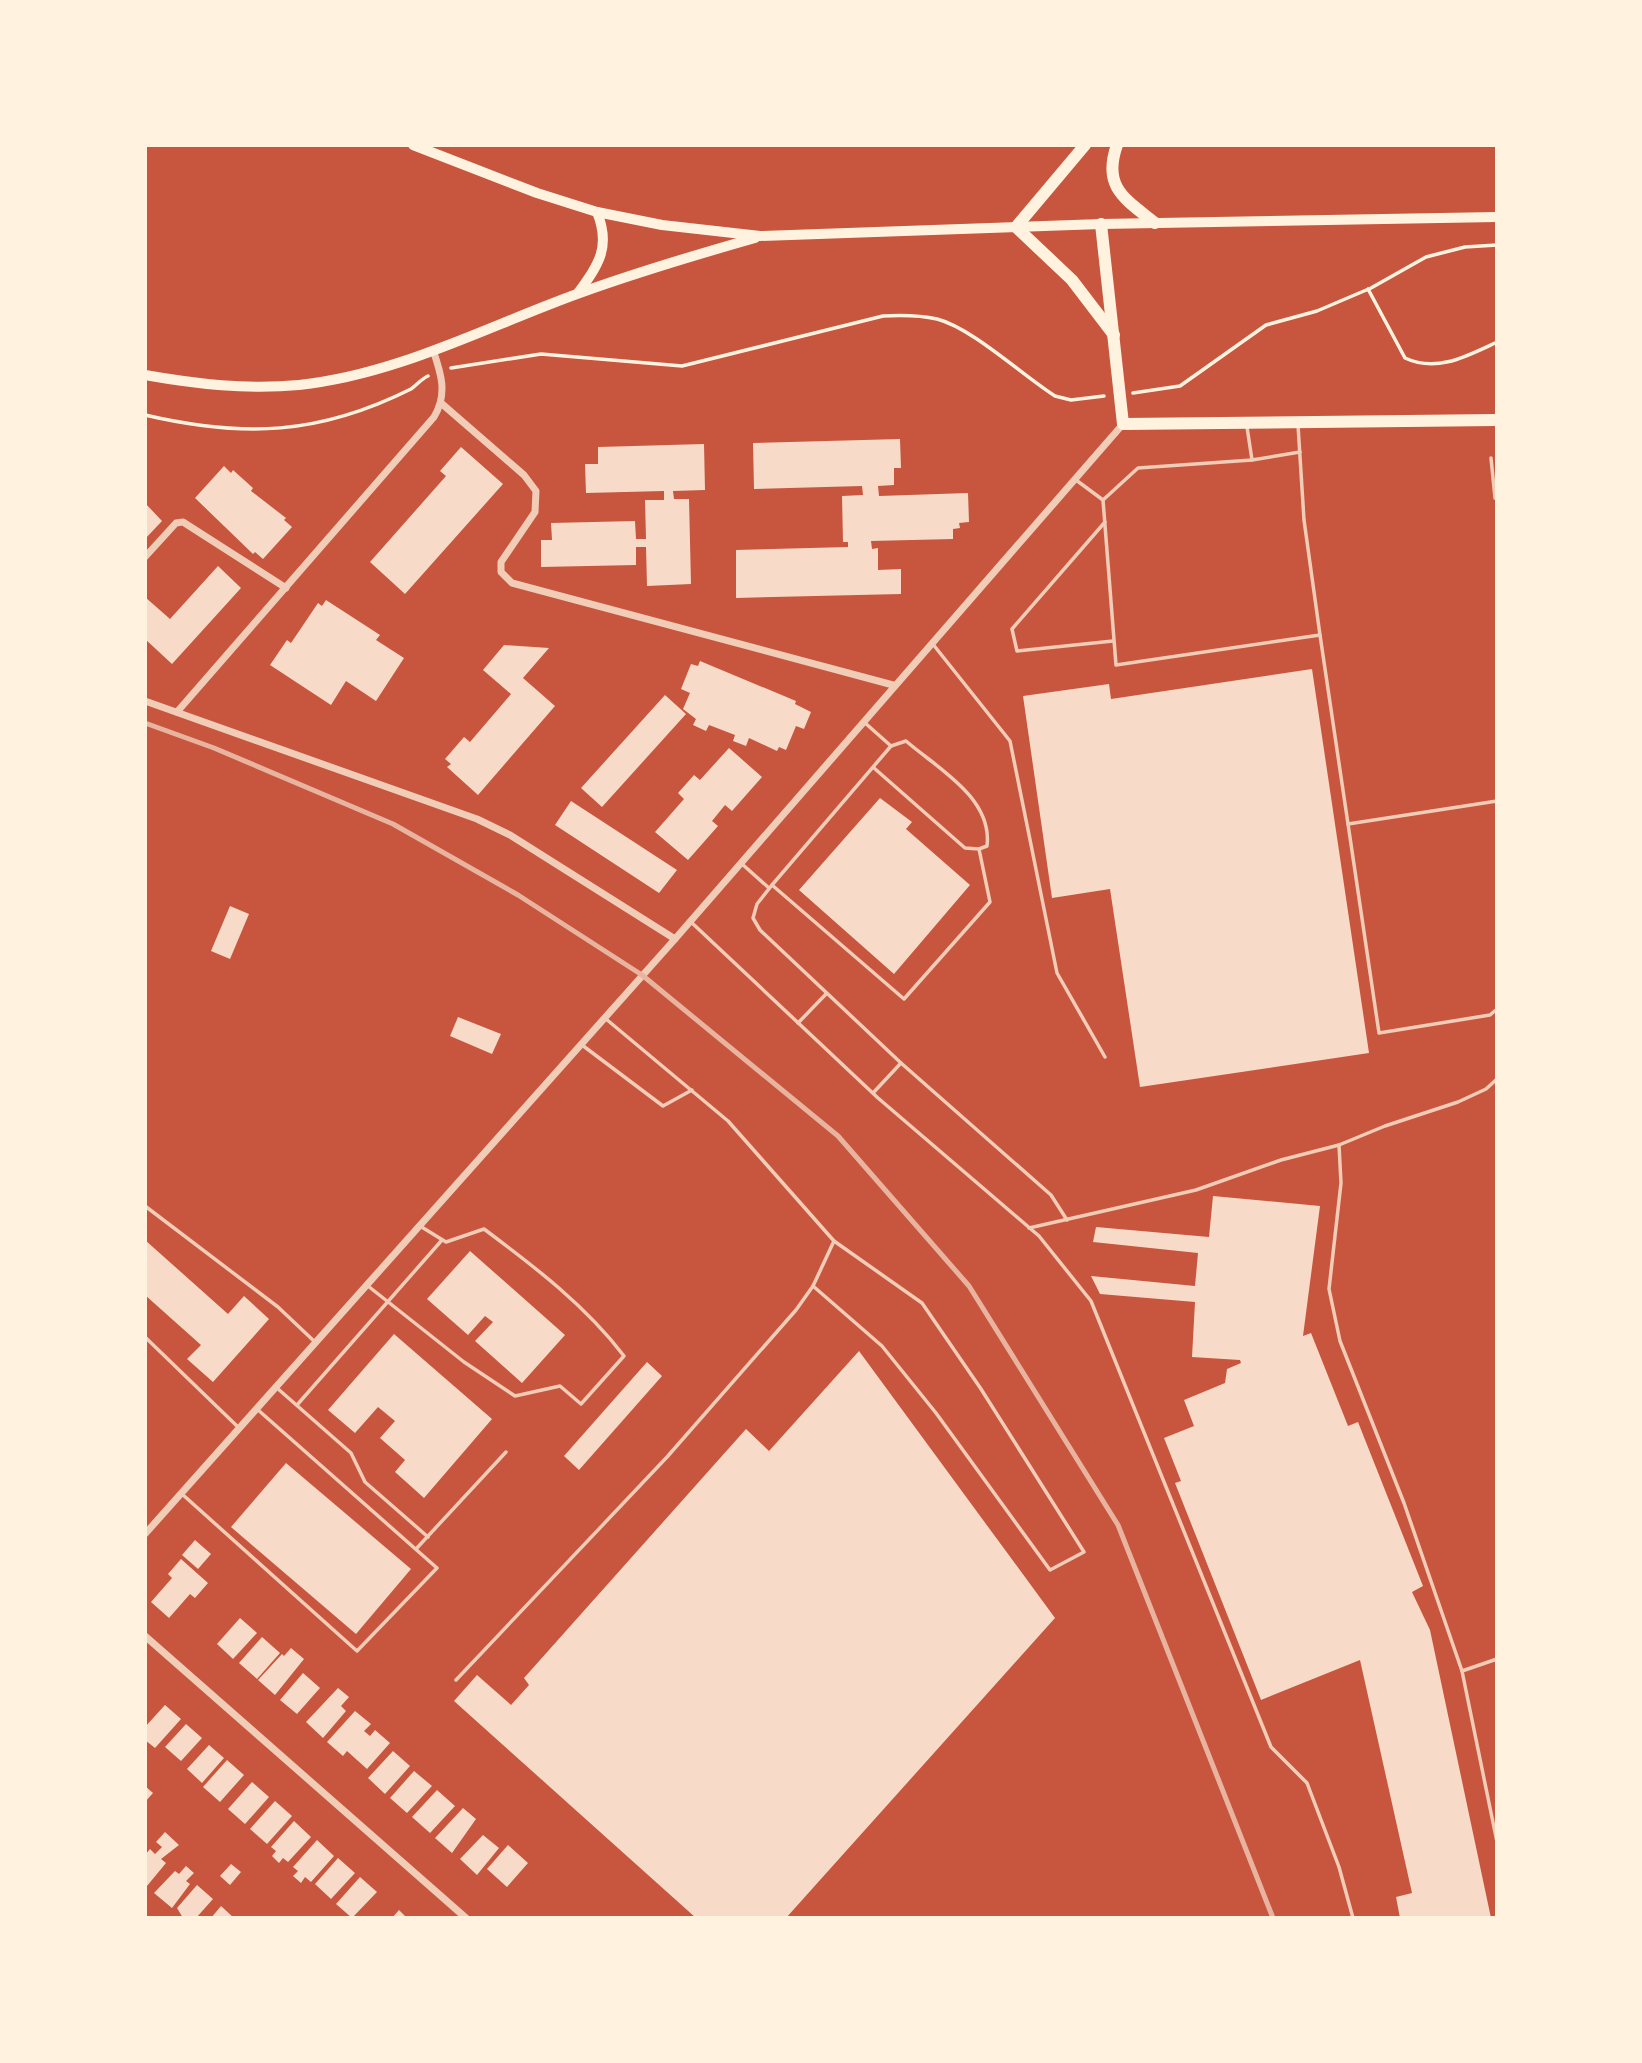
<svg xmlns="http://www.w3.org/2000/svg" width="1642" height="2063" font-family="Figtree,sans-serif">
  <style>
    .building { fill: #f7dbc8 }
    .lines { fill: none; stroke-linecap: round; stroke-linejoin: round }
    .path { stroke: #fff3e0; stroke-width: 3.5 }
    .service { stroke: #f1ccb7; stroke-width: 3.5 }
    .minor { stroke: #f1ccb7; stroke-width: 7 }
    .secondary { stroke: #fff3e0; stroke-width: 10 }
    .primary { stroke: #fff3e0; stroke-width: 12 }
    .rail { stroke: #e9b49f; stroke-width: 5 }
  </style>
  <rect width="100%" height="100%" fill="#c8553d"/>
  <g class="building">
    <polygon points="900,439 901,468 894,468 894,485 878,486 879,496 968,493 969,522 959,523 960,528 953,529 953,539 871,541 872,549 878,548 878,570 901,569 901,594 736,598 736,550 848,547 848,542 843,542 842,496 863,495 862,486 754,489 753,443"/>
    <polygon points="704,444 705,490 673,491 674,499 689,499 691,584 647,586 646,547 636,547 636,565 541,567 541,540 552,540 551,523 635,521 636,539 646,539 645,500 664,500 664,491 586,493 585,464 598,464 598,447"/>
    <polygon points="461,447 503,484 405,594 370,562 446,476 440,471"/>
    <polygon points="224,466 231,473 233,470 253,488 251,491 286,518 284,520 292,527 263,559 255,552 253,554 195,498"/>
    <polygon points="145,503 162,521 145,539"/>
    <polygon points="218,566 241,588 172,664 145,639 145,597 170,619"/>
    <polygon points="326,600 380,635 376,640 404,658 376,701 346,681 331,705 270,665 287,640 291,643 318,603 322,606"/>
    <polygon points="504,645 549,648 523,678 555,706 478,795 447,767 451,764 445,759 464,737 470,742 511,694 483,670"/>
    <polygon points="700,661 796,701 795,704 811,712 804,729 796,726 786,750 779,747 777,751 749,738 746,746 733,741 735,735 709,725 706,731 693,725 696,719 683,709 690,693 681,689 691,664 698,666"/>
    <polygon points="1312,669 1369,1053 1140,1087 1110,889 1052,898 1023,696 1109,684 1111,699"/>
    <polygon points="665,695 686,714 602,807 581,788"/>
    <polygon points="729,748 762,777 732,811 725,805 712,821 718,826 688,860 655,832 684,799 678,793 694,775 700,780"/>
    <polygon points="880,798 912,822 906,829 970,885 894,974 799,890"/>
    <polygon points="571,801 677,870 659,893 555,825"/>
    <polygon points="230,906 249,914 230,959 211,951"/>
    <polygon points="458,1017 501,1034 492,1054 450,1036"/>
    <polygon points="1213,1196 1320,1206 1303,1336 1311,1333 1348,1426 1358,1422 1423,1586 1412,1592 1430,1630 1491,1918 1400,1918 1396,1897 1412,1893 1360,1660 1261,1700 1175,1483 1181,1481 1164,1438 1194,1426 1184,1400 1225,1383 1227,1369 1241,1363 1240,1360 1192,1357 1195,1302 1100,1294 1091,1276 1195,1286 1198,1253 1093,1242 1096,1227 1209,1237"/>
    <polygon points="145,1240 228,1314 244,1296 269,1319 213,1382 187,1359 201,1345 145,1295"/>
    <polygon points="470,1251 565,1335 522,1383 475,1341 493,1322 485,1316 468,1335 427,1299"/>
    <polygon points="394,1334 492,1419 424,1498 395,1472 405,1460 380,1438 395,1421 378,1407 355,1433 328,1410"/>
    <polygon points="859,1351 1055,1618 786,1918 696,1918 454,1701 477,1675 511,1705 529,1685 524,1678 746,1429 769,1451"/>
    <polygon points="647,1362 662,1376 579,1470 564,1456"/>
    <polygon points="286,1463 411,1569 356,1634 231,1527"/>
    <polygon points="195,1540 211,1554 198,1569 182,1555"/>
    <polygon points="181,1559 208,1583 195,1598 190,1594 169,1618 151,1602 172,1578 168,1574"/>
    <polygon points="240,1618 257,1633 233,1659 217,1644"/>
    <polygon points="262,1637 280,1653 257,1679 239,1663"/>
    <polygon points="291,1648 304,1659 275,1695 258,1680 282,1654 284,1656"/>
    <polygon points="303,1673 320,1688 297,1714 280,1700"/>
    <polygon points="338,1688 349,1697 341,1706 346,1711 323,1738 306,1722"/>
    <polygon points="165,1705 181,1719 155,1748 145,1740 145,1727"/>
    <polygon points="355,1711 371,1724 364,1731 370,1736 375,1730 390,1743 367,1769 347,1751 343,1756 327,1742"/>
    <polygon points="186,1724 202,1738 181,1761 165,1747"/>
    <polygon points="209,1745 224,1758 202,1783 187,1769"/>
    <polygon points="393,1751 410,1766 385,1794 368,1778"/>
    <polygon points="227,1760 244,1775 220,1802 203,1787"/>
    <polygon points="414,1771 432,1786 407,1813 390,1798"/>
    <polygon points="252,1782 269,1797 245,1824 228,1809"/>
    <polygon points="145,1786 153,1793 145,1802"/>
    <polygon points="437,1790 455,1806 430,1833 412,1817"/>
    <polygon points="275,1801 292,1816 267,1844 250,1829"/>
    <polygon points="463,1808 476,1819 452,1853 435,1838"/>
    <polygon points="294,1821 311,1837 288,1862 283,1858 279,1863 272,1856 276,1851 271,1847"/>
    <polygon points="165,1832 179,1845 161,1859 166,1863 147,1886 145,1855 150,1849 155,1854 162,1847 156,1842"/>
    <polygon points="483,1835 499,1848 477,1875 460,1859"/>
    <polygon points="317,1840 334,1856 311,1882 305,1877 301,1883 293,1876 298,1871 293,1867"/>
    <polygon points="508,1845 528,1863 507,1887 487,1869"/>
    <polygon points="338,1858 355,1873 331,1899 315,1884"/>
    <polygon points="231,1864 241,1872 230,1885 220,1876"/>
    <polygon points="186,1866 194,1873 186,1881 190,1884 172,1908 154,1893 175,1871 179,1874"/>
    <polygon points="360,1877 377,1892 352,1918 336,1904"/>
    <polygon points="197,1885 213,1899 196,1918 183,1918 177,1908"/>
    <polygon points="221,1906 234,1918 211,1918"/>
    <polygon points="399,1910 407,1918 392,1918"/>
  </g>
  <g class="lines">
    <g class="path">
      <path d="M 1368,289 L 1405,358 C 1437,373 1467,356 1497,342"/>
      <path d="M 451,368 L 541,354 L 682,366 L 883,316 C 901,315 919,315 937,319 C 972,328 1022,375 1055,396 L 1071,400 L 1104,396"/>
      <polyline points="1133,393 1180,386 1266,325 1317,311 1371,288 1426,257 1465,247 1497,245"/>
      <path d="M 145,415 C 244,438 319,435 411,389 C 417,385 421,379 428,376"/>
    </g>
    <g class="service">
      <polyline points="1298,425 1304,520 1320,635"/>
      <polyline points="1247,427 1252,460"/>
      <polyline points="1491,458 1495,498"/>
      <polyline points="1076,480 1103,500 1138,468 1252,460 1300,452"/>
      <polyline points="1103,500 1116,665 1320,635 1379,1033 1490,1015 1497,1009"/>
      <polyline points="1105,522 1012,629 1017,651 1113,641"/>
      <polyline points="932,643 1010,741 1057,973 1105,1057"/>
      <polyline points="864,722 891,746 772,885 757,904 753,918 760,930 901,1063 1051,1195 1067,1220"/>
      <path d="M 874,768 L 965,848 L 979,849 L 987,846 C 993,798 937,768 906,741 L 891,746"/>
      <polyline points="1348,824 1497,801"/>
      <polyline points="742,864 769,888"/>
      <polyline points="772,885 904,999 990,902 979,849"/>
      <polyline points="691,922 878,1098 1039,1236 1091,1301 1271,1747 1307,1783 1339,1867 1353,1918"/>
      <polyline points="798,1023 826,994"/>
      <polyline points="582,1045 663,1106 692,1090"/>
      <polyline points="873,1093 901,1063"/>
      <polyline points="1339,1145 1341,1183 1329,1289 1340,1341 1404,1503 1462,1671 1497,1842"/>
      <polyline points="145,1206 278,1307 315,1342"/>
      <polyline points="1029,1228 1196,1190 1281,1160 1339,1145 1385,1126 1458,1102 1486,1089 1497,1079"/>
      <path d="M 368,1286 L 464,1362 L 515,1396 L 560,1386 L 581,1404 L 624,1356 C 586,1306 535,1267 484,1229 L 446,1242 L 420,1226"/>
      <polyline points="813,1286 882,1346 936,1413 1050,1570 1084,1552 981,1389 922,1303 834,1241"/>
      <polyline points="145,1337 239,1428"/>
      <polyline points="277,1388 351,1453 365,1482 428,1537"/>
      <polyline points="297,1405 442,1240"/>
      <polyline points="182,1494 357,1651 437,1568 257,1409"/>
      <polyline points="416,1549 506,1452"/>
      <polyline points="1462,1671 1497,1659"/>
      <polyline points="456,1680 667,1457 796,1310 813,1286 834,1241 728,1121 606,1019"/>
    </g>
    <g class="minor">
      <polyline points="441,403 524,475 536,491 535,512 501,562 501,572 512,583 893,685"/>
      <polyline points="145,557 176,523 183,522 286,588"/>
      <polyline points="145,701 477,819 510,835 675,939"/>
      <path d="M 177,712 L 434,417 C 448,394 441,373 433,350"/>
      <polyline points="145,1534 675,939 1123,424"/>
      <polyline points="145,1636 466,1918"/>
    </g>
    <g class="secondary">
      <polyline points="413,145 537,193 597,212 662,225 760,236 1101,224 1497,217"/>
      <path d="M 578,293 C 599,264 611,247 597,212"/>
      <path d="M 145,375 C 196,384 247,390 299,385 C 396,375 486,327 577,294 C 635,273 695,255 755,238"/>
    </g>
    <g class="primary">
      <polyline points="1085,145 1016,227 1072,280 1114,335"/>
      <path d="M 1117,145 C 1102,187 1125,199 1155,223"/>
      <polyline points="1101,224 1123,424 1497,420"/>
    </g>
    <polyline class="rail" points="145,723 214,748 393,824 518,895 642,975 838,1136 969,1286 1118,1525 1273,1918"/>
  </g>
  <rect width="1642" height="2063" fill="none" stroke="#fff3e0" stroke-width="294"/>
</svg>
